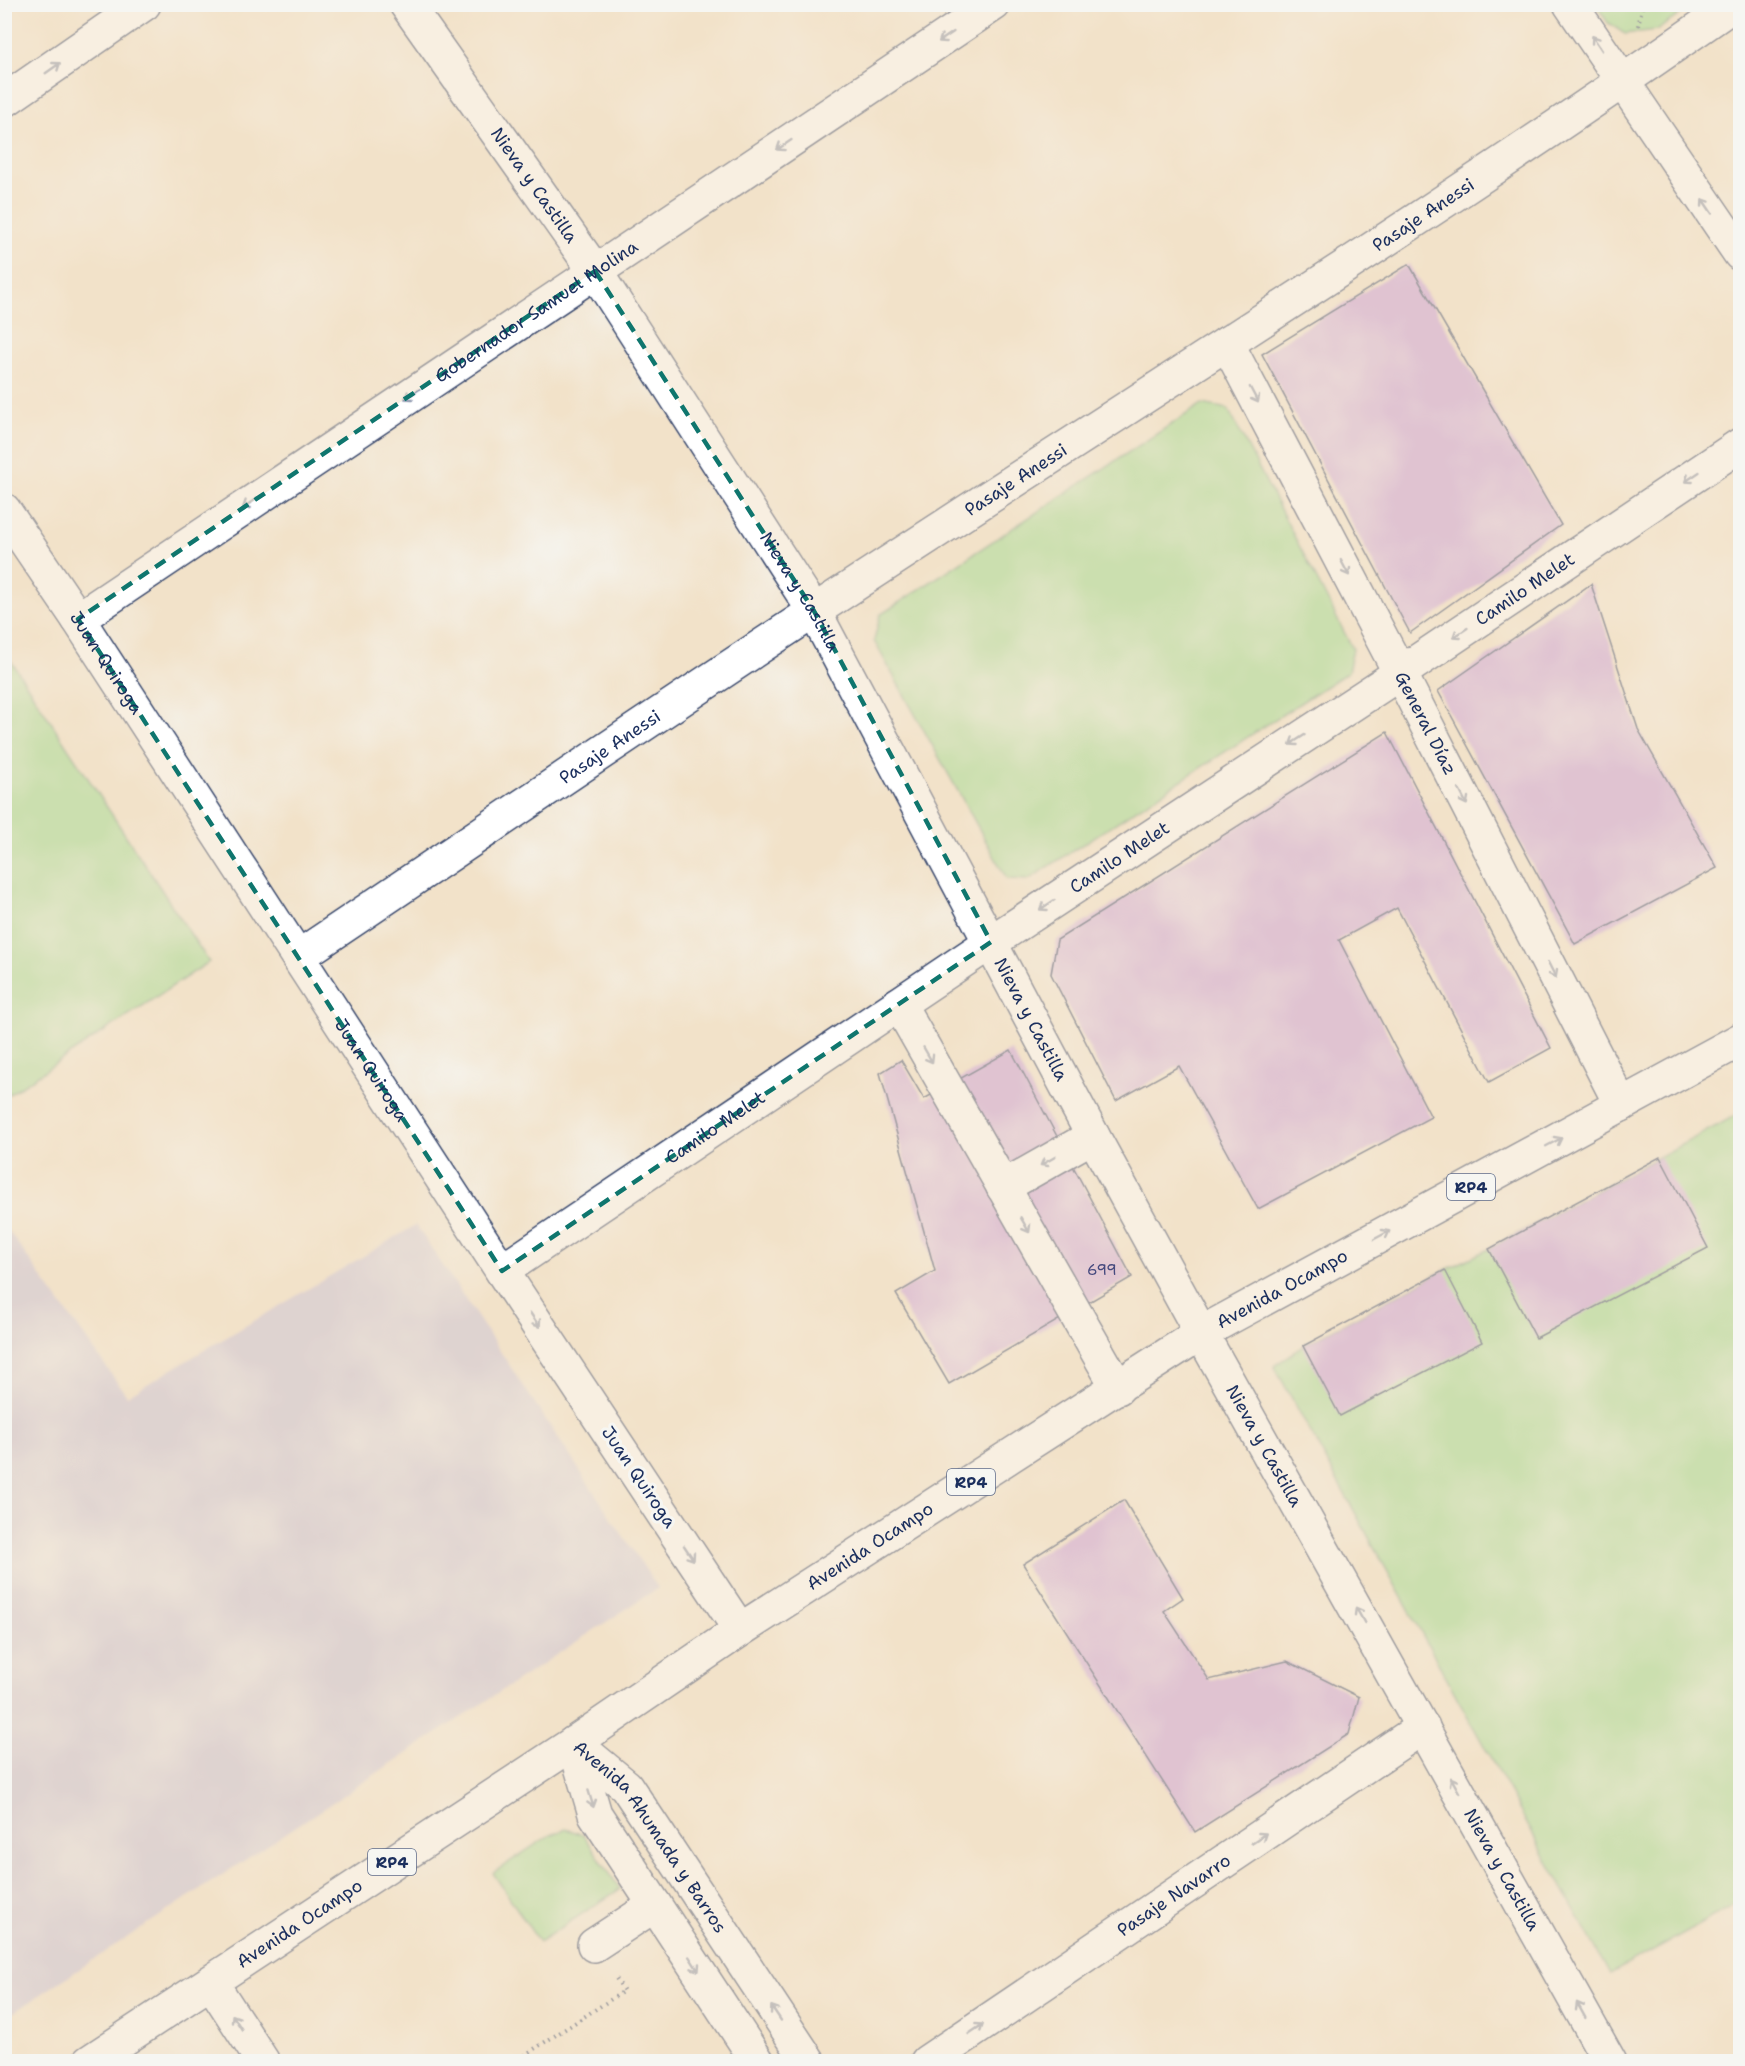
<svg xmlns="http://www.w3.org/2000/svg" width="1745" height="2066" font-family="'Shantell Sans',sans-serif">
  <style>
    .industrial { fill: #c6c0d9 }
    .green { fill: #9cdb90; stroke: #5c8577; stroke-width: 1.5 }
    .building { fill: #c99ddc }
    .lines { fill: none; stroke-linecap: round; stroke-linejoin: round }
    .minor-casing { stroke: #3b4a6e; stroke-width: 36 }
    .major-casing { stroke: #3b4a6e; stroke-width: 36 }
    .path { stroke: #3b4a6e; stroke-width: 4; stroke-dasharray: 1.5 4.5; stroke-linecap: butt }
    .minor { stroke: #fff; stroke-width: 33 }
    .major { stroke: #fff; stroke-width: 33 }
    .oneway { stroke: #8d97ae }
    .marked { fill: none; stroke: #0f766e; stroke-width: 4.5; stroke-dasharray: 12 8; stroke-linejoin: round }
    .labels { text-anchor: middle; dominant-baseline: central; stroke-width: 6; stroke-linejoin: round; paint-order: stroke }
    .number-label { font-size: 15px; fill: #464a7e }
    .shield { fill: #f6f6f2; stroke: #5d6b8a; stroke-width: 1.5 }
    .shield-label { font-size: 16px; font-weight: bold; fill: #1b2f5e }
    .street-label { font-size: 18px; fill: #1b2f5e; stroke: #f6f6f2 }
  </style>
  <rect width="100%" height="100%" fill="#f6f6f2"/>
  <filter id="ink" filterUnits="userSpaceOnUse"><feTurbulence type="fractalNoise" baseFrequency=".0167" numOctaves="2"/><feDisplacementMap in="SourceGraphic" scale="12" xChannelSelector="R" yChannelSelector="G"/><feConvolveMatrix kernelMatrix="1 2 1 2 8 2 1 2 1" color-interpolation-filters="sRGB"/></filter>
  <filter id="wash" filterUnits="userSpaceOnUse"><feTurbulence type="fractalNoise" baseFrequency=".008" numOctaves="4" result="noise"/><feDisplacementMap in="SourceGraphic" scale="24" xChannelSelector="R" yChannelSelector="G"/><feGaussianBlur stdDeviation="1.35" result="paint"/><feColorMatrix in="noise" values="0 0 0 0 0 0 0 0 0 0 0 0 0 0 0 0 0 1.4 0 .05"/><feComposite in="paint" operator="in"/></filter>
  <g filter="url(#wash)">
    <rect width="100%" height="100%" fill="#f2e2c9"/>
    <polygon class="industrial" points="416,1225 658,1588 5,2018 5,1226 127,1396"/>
    <g class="green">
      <polygon points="1596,5 1694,5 1657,30 1625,34 1608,23"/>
      <polygon points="1202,404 1228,409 1353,649 1348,672 1028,880 1007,879 874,641 880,615"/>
      <polygon points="5,652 209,962 5,1097 4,1097"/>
      <polygon points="1740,1113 1740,1902 1610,1974 1274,1366 1303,1346 1445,1270 1489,1249"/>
      <polygon points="566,1829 584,1835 620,1889 539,1942 493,1873 550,1835"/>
    </g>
    <g id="blocks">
      <g class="building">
        <polygon points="1409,264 1561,525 1410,633 1262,354"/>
        <polygon points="1591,584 1638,729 1717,868 1575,944 1438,691"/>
        <polygon points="1387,732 1551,1048 1489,1082 1397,908 1339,940 1431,1117 1258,1209 1179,1066 1116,1101 1051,974 1057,940"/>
        <polygon points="1011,1050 1132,1277 949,1384 896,1294 935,1271 880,1073 901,1060 924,1099"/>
        <polygon points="1660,1157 1708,1248 1536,1338 1489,1249"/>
        <polygon points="1445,1270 1482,1342 1340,1416 1303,1346"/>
        <polygon points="1124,1500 1183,1598 1164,1611 1209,1680 1287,1661 1359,1697 1349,1734 1195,1832 1023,1564"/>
      </g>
    </g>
  </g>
  <g filter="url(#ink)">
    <use href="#blocks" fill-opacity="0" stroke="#3b4a6e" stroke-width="1.5"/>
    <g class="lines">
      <g class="minor-casing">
        <g id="minor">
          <path id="s1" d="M 406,4 L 595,271 L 814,611 L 1093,1136 L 1201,1333 L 1610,2062"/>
          <polyline points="1570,4 1740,254"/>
          <polyline points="4,101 144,4"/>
          <path id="s2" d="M 1227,343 L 1400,673 L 1621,1105"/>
          <path id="s3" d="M 4,510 L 78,619 L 502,1271"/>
          <path id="s4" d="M 78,619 L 994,4"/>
          <path id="s5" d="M 298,957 C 471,841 642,724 816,610 C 1122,409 1434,215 1734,4"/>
          <polyline points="899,1004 1118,1388"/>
          <polyline points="1003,1187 1093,1136"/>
          <polyline points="594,1945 655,1905"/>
          <polyline points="211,1982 263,2062"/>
          <path id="s6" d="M 927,2062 L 1423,1727"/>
        </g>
      </g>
      <g class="major-casing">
        <g id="major">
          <path id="s7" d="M 740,1630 L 502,1271 L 991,942 L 1400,673 L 1740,445"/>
          <path id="s8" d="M 574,1743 L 626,1786 L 809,2062"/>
          <polyline points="574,1743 595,1814 758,2062"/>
          <path id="s9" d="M 89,2062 L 574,1743 L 740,1630 L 1201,1333 L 1740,1040"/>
        </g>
      </g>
      <g class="path">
        <polyline points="1638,26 1643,4"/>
        <polyline points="514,2062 624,1991 614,1975"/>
      </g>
      <use href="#minor" class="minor"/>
      <use href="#major" class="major"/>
    </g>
    <defs><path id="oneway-shaft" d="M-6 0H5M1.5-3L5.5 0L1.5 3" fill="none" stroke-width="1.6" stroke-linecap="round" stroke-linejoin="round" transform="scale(1.5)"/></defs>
    <g class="oneway">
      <use href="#oneway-shaft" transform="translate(946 37) rotate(146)"/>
      <use href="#oneway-shaft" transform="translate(1597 43) rotate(-124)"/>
      <use href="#oneway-shaft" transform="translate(53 68) rotate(-35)"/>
      <use href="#oneway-shaft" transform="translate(784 145) rotate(146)"/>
      <use href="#oneway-shaft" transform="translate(1707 206) rotate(-124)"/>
      <use href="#oneway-shaft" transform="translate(412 394) rotate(146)"/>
      <use href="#oneway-shaft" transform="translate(1254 395) rotate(62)"/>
      <use href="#oneway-shaft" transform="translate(1692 477) rotate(146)"/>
      <use href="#oneway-shaft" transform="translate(250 503) rotate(146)"/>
      <use href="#oneway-shaft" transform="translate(1345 568) rotate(62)"/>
      <use href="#oneway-shaft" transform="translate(1460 633) rotate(146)"/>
      <use href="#oneway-shaft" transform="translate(1297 740) rotate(147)"/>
      <use href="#oneway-shaft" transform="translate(1463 797) rotate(63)"/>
      <use href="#oneway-shaft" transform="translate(1047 905) rotate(147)"/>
      <use href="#oneway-shaft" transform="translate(1552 970) rotate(63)"/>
      <use href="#oneway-shaft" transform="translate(928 1055) rotate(60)"/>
      <use href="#oneway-shaft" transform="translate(1554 1142) rotate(-28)"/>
      <use href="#oneway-shaft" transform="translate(1048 1161) rotate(150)"/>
      <use href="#oneway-shaft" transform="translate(1025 1225) rotate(60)"/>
      <use href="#oneway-shaft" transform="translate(1382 1235) rotate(-28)"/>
      <use href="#oneway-shaft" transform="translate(535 1320) rotate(56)"/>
      <use href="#oneway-shaft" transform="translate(689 1553) rotate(56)"/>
      <use href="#oneway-shaft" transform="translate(1360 1615) rotate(-119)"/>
      <use href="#oneway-shaft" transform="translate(1455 1785) rotate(-119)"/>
      <use href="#oneway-shaft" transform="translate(591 1799) rotate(73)"/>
      <use href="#oneway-shaft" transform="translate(1259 1838) rotate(-34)"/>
      <use href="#oneway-shaft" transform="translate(694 1964) rotate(57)"/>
      <use href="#oneway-shaft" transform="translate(1581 2010) rotate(-119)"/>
      <use href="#oneway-shaft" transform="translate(776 2013) rotate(-124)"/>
      <use href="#oneway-shaft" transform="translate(237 2022) rotate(-123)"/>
      <use href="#oneway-shaft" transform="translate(976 2029) rotate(-34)"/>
    </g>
  </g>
  <path d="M0 0H1745V2066H0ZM 595,271 L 814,611 L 991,942 L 502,1271 L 78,619 Z" fill="#f2e2c9" fill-opacity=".55" fill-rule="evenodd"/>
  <path class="marked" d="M 595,271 L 814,611 L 991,942 L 502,1271 L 78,619 Z"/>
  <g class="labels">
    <g class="number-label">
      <text x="1102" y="1270">699</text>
    </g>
    <g class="shield">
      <rect x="1447" y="1174" width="48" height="26" rx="4.5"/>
      <rect x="947" y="1469" width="48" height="26" rx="4.5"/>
      <rect x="368" y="1849" width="48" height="26" rx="4.5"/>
    </g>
    <g class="shield-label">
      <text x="1471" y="1187">RP4</text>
      <text x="971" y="1482">RP4</text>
      <text x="392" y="1862">RP4</text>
    </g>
    <g class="street-label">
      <text stroke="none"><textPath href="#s1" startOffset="222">Nieva y Castilla</textPath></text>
      <text stroke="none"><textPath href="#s5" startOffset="1348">Pasaje Anessi</textPath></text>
      <text stroke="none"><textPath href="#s4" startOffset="552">Gobernador Samuel Molina</textPath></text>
      <text stroke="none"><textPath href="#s5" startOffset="862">Pasaje Anessi</textPath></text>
      <text stroke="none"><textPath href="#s7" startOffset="1660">Camilo Melet</textPath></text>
      <text stroke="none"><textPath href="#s1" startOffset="708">Nieva y Castilla</textPath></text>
      <text stroke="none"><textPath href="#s3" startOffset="184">Juan Quiroga</textPath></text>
      <text stroke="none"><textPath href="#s2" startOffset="429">General Díaz</textPath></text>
      <text stroke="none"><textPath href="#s5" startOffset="376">Pasaje Anessi</textPath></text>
      <text stroke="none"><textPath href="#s7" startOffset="1174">Camilo Melet</textPath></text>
      <text stroke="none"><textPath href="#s1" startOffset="1194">Nieva y Castilla</textPath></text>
      <text stroke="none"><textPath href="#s3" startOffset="670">Juan Quiroga</textPath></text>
      <text stroke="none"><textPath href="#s7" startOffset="688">Camilo Melet</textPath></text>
      <text stroke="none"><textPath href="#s9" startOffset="1422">Avenida Ocampo</textPath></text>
      <text stroke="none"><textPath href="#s1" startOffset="1680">Nieva y Castilla</textPath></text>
      <text transform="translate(639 1477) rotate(56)">Juan Quiroga</text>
      <text stroke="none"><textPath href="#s9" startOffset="936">Avenida Ocampo</textPath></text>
      <text stroke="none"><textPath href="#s8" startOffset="122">Avenida Ahumada y Barros</textPath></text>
      <text stroke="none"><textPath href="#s1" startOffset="2166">Nieva y Castilla</textPath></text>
      <text stroke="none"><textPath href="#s6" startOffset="298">Pasaje Navarro</textPath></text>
      <text stroke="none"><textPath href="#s9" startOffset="252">Avenida Ocampo</textPath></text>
    </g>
  </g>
  <rect width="1745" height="2066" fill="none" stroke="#f6f6f2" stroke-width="24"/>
</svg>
